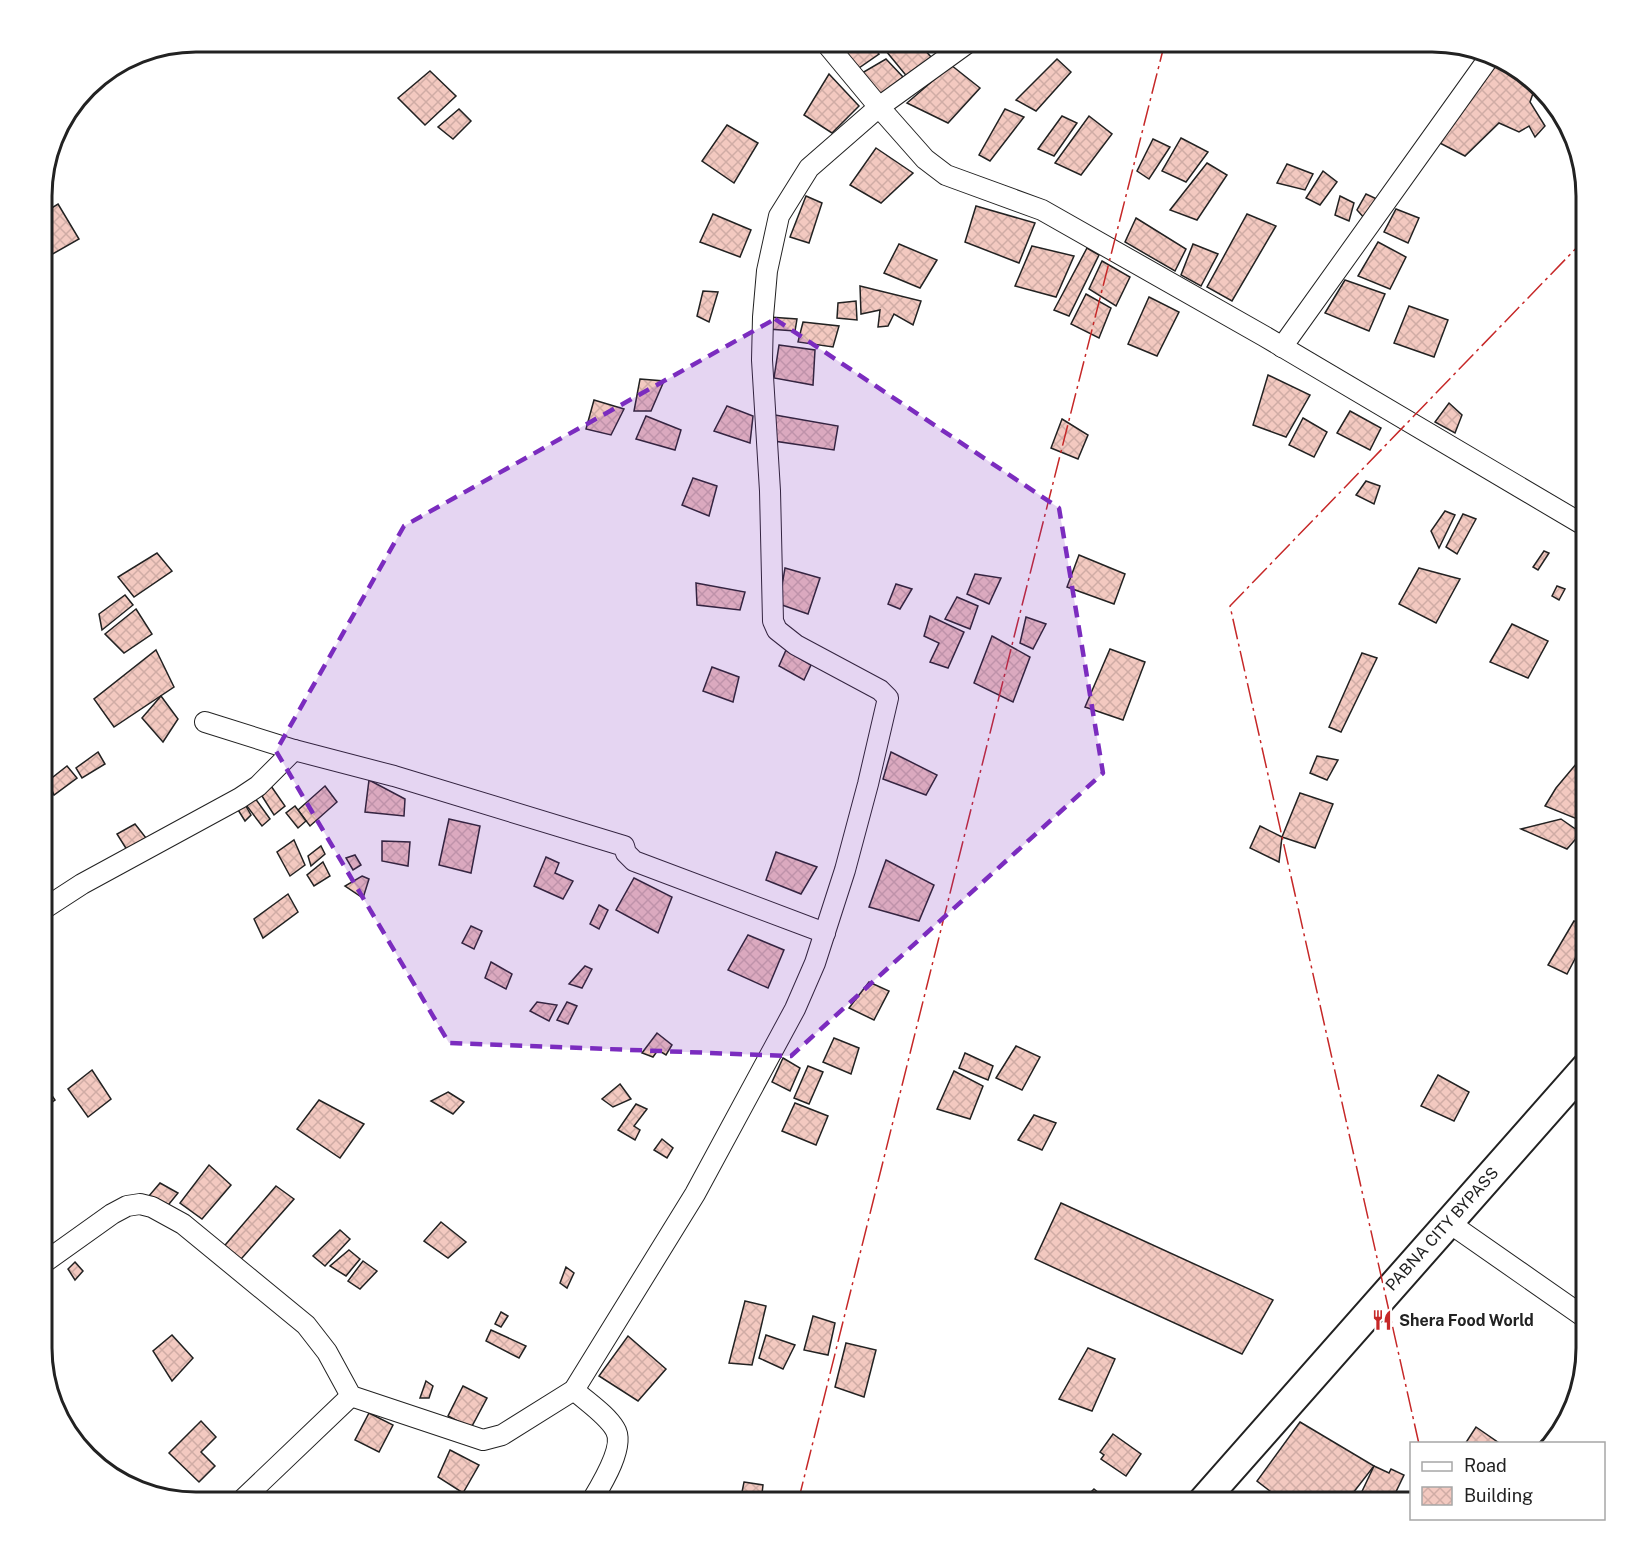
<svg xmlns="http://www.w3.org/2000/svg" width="1629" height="1544" font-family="'Public Sans',sans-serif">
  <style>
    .building { fill: url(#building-cross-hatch); stroke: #222; stroke-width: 1.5 }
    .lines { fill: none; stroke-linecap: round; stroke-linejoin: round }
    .minor-casing { stroke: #222; stroke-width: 22 }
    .highway-casing { stroke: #222; stroke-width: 32 }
    .minor { stroke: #fff; stroke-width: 20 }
    .highway { stroke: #fff; stroke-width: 28 }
    .power { stroke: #c62828; stroke-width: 1.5; stroke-dasharray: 21 4.5 3 4.5; stroke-linecap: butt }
    .marked { fill: #7b2cbf; fill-opacity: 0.2; stroke: #7b2cbf; stroke-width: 4.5; stroke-dasharray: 12 8; stroke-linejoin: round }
    .labels { text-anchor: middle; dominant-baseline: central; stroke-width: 4.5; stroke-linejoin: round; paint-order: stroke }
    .street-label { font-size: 16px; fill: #222; stroke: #fff }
    .poi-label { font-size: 16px; font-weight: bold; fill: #222; stroke: #fff; text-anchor: start }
    .rim { fill: none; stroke: #222; stroke-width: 3 }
  </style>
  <defs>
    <pattern id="building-cross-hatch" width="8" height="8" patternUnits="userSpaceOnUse" patternTransform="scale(1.5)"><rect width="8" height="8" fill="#f3c9c0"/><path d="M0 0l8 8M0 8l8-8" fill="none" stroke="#d0aca5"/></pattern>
  </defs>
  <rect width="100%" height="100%" fill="#fff"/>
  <g class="building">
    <polygon points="842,42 870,42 879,54 856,70 835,45"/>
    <polygon points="895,42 906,42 915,50 921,46 932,58 909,79 886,51"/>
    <polygon points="922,42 951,42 952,43 937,54"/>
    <polygon points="1500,58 1536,85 1530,102 1545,126 1535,137 1529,126 1519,132 1499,123 1465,156 1434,140"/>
    <polygon points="886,59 903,77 878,98 862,73"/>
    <polygon points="1057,59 1071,72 1036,111 1016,100"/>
    <polygon points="951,65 980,88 948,123 907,103"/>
    <polygon points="430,71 456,96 425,125 398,98"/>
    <polygon points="829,74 859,106 832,133 804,115"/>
    <polygon points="459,109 471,121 453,139 438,127"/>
    <polygon points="1005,109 1024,117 990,161 979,155"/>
    <polygon points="1062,116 1077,123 1054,156 1038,149"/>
    <polygon points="1089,116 1112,134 1081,175 1055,163"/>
    <polygon points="727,125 758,143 734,183 702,161"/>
    <polygon points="1181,138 1208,152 1186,182 1162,171"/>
    <polygon points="1153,139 1170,147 1149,179 1137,171"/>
    <polygon points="876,148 913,173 881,203 850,185"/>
    <polygon points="1207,163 1227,175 1197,220 1170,210"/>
    <polygon points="1287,164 1313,174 1305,190 1277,183"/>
    <polygon points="1323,171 1337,182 1320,205 1306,198"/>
    <polygon points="1366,194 1379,200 1366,220 1357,210"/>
    <polygon points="806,196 822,203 809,243 790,237"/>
    <polygon points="1340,196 1354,203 1349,221 1335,215"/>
    <polygon points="58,204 79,239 42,260 42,214"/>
    <polygon points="976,206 1035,223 1019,263 965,242"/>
    <polygon points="1396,209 1419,218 1408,243 1384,232"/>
    <polygon points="713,214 751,230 740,257 700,242"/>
    <polygon points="1247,214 1276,226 1232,301 1207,287"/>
    <polygon points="1136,218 1186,249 1175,271 1125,242"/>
    <polygon points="1378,242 1406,257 1390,289 1358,276"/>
    <polygon points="899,244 937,260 920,288 884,273"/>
    <polygon points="1193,244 1218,254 1201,286 1181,275"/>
    <polygon points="1032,246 1074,256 1056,297 1015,286"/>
    <polygon points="1087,248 1099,255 1069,316 1054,310"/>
    <polygon points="1102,261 1130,277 1116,306 1089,289"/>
    <polygon points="1345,280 1385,294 1369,331 1325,313"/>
    <polygon points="860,286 921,301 913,325 894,314 888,326 878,327 880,310 861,314"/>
    <polygon points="703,291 718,292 709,322 697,316"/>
    <polygon points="1086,294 1111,308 1099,338 1071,324"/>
    <polygon points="1149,297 1179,312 1157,356 1128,344"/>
    <polygon points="856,301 857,320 837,318 838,303"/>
    <polygon points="1409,306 1448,320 1434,357 1394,343"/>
    <polygon points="769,317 797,319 795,331 768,329"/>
    <polygon points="803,322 839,326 833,347 798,342"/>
    <polygon points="779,345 815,350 813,385 774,378"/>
    <polygon points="1268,375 1310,395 1286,437 1253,425"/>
    <polygon points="640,379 664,381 651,411 634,411"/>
    <polygon points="594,400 624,409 611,435 586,429"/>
    <polygon points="1449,403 1462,415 1455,433 1435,422"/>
    <polygon points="727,406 753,416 750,443 714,431"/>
    <polygon points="1350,411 1381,428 1370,450 1337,433"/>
    <polygon points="775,415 838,426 834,450 774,441"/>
    <polygon points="646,416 681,430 675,450 636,439"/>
    <polygon points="1303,418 1327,432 1314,457 1289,445"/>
    <polygon points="1062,419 1088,435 1078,459 1051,448"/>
    <polygon points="693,478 717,486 709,516 682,505"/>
    <polygon points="1366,481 1380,486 1374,504 1356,495"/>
    <polygon points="1445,511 1455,515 1439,548 1431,531"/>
    <polygon points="1463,514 1476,519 1457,554 1446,547"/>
    <polygon points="1544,551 1549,553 1538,570 1533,567"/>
    <polygon points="157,553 172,571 134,597 118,577"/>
    <polygon points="1079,555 1125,574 1114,604 1067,587"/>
    <polygon points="785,568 820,578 808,614 779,604"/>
    <polygon points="1419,568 1460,579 1436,623 1399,604"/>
    <polygon points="975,574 1001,578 989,604 967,594"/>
    <polygon points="696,583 745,592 740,610 697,605"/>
    <polygon points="896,584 912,589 900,609 888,604"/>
    <polygon points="1557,586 1565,589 1559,600 1552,596"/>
    <polygon points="125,595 133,605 102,630 99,614"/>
    <polygon points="957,597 978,606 970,629 945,619"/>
    <polygon points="136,609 152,634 124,653 105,634"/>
    <polygon points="930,616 964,632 948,668 930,662 939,643 924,636"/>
    <polygon points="1026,617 1046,624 1033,649 1020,643"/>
    <polygon points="1512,624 1548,641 1528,678 1490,662"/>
    <polygon points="992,636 1030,657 1013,702 974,683"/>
    <polygon points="1110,649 1145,662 1123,720 1085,707"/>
    <polygon points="156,650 174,687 114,727 94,699"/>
    <polygon points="786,650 811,665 804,680 779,666"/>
    <polygon points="1362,653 1377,658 1341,732 1329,727"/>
    <polygon points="712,667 739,677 733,702 703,691"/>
    <polygon points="161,696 178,719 163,742 142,718"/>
    <polygon points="1587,751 1587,823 1545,806 1556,788"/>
    <polygon points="98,752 105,764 82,778 76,768"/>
    <polygon points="891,752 937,775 926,795 883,779"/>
    <polygon points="1317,756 1338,760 1327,780 1310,773"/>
    <polygon points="67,766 77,778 54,795 48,781"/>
    <polygon points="369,780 405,799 404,816 365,812"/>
    <polygon points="271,786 285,806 274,815 262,796"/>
    <polygon points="325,786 337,802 310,826 298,810"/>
    <polygon points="1300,793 1333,804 1315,848 1282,837"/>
    <polygon points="252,794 270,819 262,826 243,801"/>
    <polygon points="243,801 251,815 245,821 235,805"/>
    <polygon points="295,806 306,821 298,828 286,813"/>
    <polygon points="449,819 480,826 471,873 439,865"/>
    <polygon points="1561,819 1581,833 1567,849 1521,829"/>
    <polygon points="135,824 146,838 127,850 117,834"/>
    <polygon points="1260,826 1282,837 1279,862 1250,848"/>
    <polygon points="294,840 305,865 290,876 277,852"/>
    <polygon points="382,841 410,842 408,866 382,861"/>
    <polygon points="321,846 325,854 311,866 308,856"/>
    <polygon points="776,852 817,867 801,894 766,880"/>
    <polygon points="355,855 361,865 353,870 346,858"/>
    <polygon points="546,857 559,863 555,873 573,881 563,899 534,886"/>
    <polygon points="886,860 934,885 919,921 869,907"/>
    <polygon points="323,862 330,876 314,886 307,875"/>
    <polygon points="362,876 369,879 363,898 345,886"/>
    <polygon points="634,878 672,897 658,933 616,910"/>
    <polygon points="288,894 298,912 263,938 254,919"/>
    <polygon points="599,905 608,910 599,929 590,924"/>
    <polygon points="1574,921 1587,925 1587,936 1567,974 1548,965"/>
    <polygon points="471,926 482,931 474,949 462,943"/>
    <polygon points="748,935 784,950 768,988 728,970"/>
    <polygon points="491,962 512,974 506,989 485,978"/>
    <polygon points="585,966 592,969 582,988 569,984"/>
    <polygon points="869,982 889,991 874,1020 849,1008"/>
    <polygon points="537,1002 557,1005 549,1021 530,1011"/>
    <polygon points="567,1002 577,1006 568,1024 557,1020"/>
    <polygon points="657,1033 672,1045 666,1055 658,1050 653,1057 642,1053"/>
    <polygon points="834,1038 859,1048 851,1074 823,1062"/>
    <polygon points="1016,1046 1040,1057 1022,1090 996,1078"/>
    <polygon points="965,1053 993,1066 988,1080 959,1068"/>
    <polygon points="783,1058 800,1068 790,1091 772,1082"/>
    <polygon points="808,1066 823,1072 809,1104 794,1098"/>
    <polygon points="92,1070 111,1099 88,1117 68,1089"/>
    <polygon points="954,1071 983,1086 970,1119 937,1109"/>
    <polygon points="1438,1075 1469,1092 1454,1121 1421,1106"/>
    <polygon points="42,1081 55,1100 42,1109"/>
    <polygon points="620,1084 631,1099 613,1107 602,1099"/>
    <polygon points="448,1092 464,1102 453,1114 431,1101"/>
    <polygon points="319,1100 364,1124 340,1158 297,1129"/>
    <polygon points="795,1103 828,1116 816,1145 782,1131"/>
    <polygon points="636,1104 647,1109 634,1126 640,1130 635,1140 618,1130"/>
    <polygon points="1034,1115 1056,1123 1042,1150 1018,1140"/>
    <polygon points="662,1139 673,1148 667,1158 654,1150"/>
    <polygon points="209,1165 231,1185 202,1219 180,1203"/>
    <polygon points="160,1183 178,1193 165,1209 148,1197"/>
    <polygon points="276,1186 294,1199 235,1266 220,1251"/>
    <polygon points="1061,1203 1273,1300 1242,1354 1035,1259"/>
    <polygon points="441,1222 466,1242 448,1258 424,1241"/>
    <polygon points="340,1230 350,1239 325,1266 313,1256"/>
    <polygon points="349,1250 360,1259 346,1276 330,1266"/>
    <polygon points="363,1261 377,1271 360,1289 348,1281"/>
    <polygon points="75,1262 83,1271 75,1280 68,1269"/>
    <polygon points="566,1267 574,1273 567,1288 560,1283"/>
    <polygon points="745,1301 766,1306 752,1365 729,1363"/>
    <polygon points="501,1312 508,1316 501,1327 495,1324"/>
    <polygon points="813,1316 835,1323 828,1355 804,1350"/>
    <polygon points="491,1330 526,1346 519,1358 486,1341"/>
    <polygon points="172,1335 193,1358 172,1381 153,1351"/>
    <polygon points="766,1335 795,1345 783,1369 759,1358"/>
    <polygon points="628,1336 666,1369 638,1401 599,1376"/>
    <polygon points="846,1343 876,1350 864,1397 835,1387"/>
    <polygon points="1088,1348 1115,1359 1092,1411 1059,1399"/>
    <polygon points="426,1381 433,1386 429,1398 420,1398"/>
    <polygon points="463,1386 487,1398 471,1428 448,1416"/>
    <polygon points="369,1413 393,1425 379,1452 355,1440"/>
    <polygon points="201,1421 216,1437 201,1452 215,1466 199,1482 169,1453"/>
    <polygon points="1300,1422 1374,1466 1346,1502 1284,1502 1257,1481"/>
    <polygon points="1476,1427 1499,1443 1499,1444 1465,1444"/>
    <polygon points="1113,1434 1141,1454 1126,1476 1101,1459 1104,1455 1100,1452"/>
    <polygon points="450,1450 479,1465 463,1493 438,1477"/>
    <polygon points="1374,1466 1389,1473 1391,1469 1404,1475 1391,1502 1357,1502"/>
    <polygon points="744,1482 763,1485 761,1502 740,1502"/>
    <polygon points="1094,1489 1105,1498 1100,1502 1081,1502"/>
  </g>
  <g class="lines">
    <g class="minor-casing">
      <g id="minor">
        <polyline points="825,42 879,107 925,159 946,175 1042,210 1264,336 1587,527"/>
        <polyline points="1282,347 1491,55"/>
        <polyline points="205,722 294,750 394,776 624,846 626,853 634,861 825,933"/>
        <polyline points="42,910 82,884 240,798 258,786 294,750"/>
        <polyline points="1448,1222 1587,1319"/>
        <polyline points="42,1264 112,1214 127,1206 140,1204 152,1207 183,1224 306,1325 327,1352 351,1396 483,1440 502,1435 574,1390 695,1194 795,1009 815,963 845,870 868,784 888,698 880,690 796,645 777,630 773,621 770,491 762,360 763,317 767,271 779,216 809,168 879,107 969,42"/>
        <path d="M 574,1390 C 587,1402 606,1414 615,1429 C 626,1446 600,1487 591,1502"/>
        <polyline points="240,1502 351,1396"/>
      </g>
    </g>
    <g class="highway-casing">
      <polyline id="highway" points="1202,1502 1587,1066"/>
    </g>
    <use href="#minor" class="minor"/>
    <use href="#highway" class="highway"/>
    <g class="power">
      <polyline points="1419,1444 1230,606 1587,237"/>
      <polyline points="798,1502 1016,629 1165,42"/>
    </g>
  </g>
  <path class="marked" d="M 775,319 L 1059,508 L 1103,773 L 791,1056 L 449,1043 L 276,751 L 404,526 Z"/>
  <defs>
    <g id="restaurant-bare" transform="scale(1.62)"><path d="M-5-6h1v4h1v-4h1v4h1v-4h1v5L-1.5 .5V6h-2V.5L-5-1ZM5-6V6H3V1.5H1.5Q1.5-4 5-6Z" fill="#c62828" stroke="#fff" stroke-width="2.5" paint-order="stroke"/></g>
  </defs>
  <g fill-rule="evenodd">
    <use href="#restaurant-bare" x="1382" y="1320"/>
  </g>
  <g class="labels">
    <g class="street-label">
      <text transform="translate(1442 1229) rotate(-48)">PABNA CITY BYPASS</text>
    </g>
    <g class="poi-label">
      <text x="1399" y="1320">Shera Food World</text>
    </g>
  </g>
  <path d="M0 0H1629V1544H0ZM196 52H1432A144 144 0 0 1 1576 196V1348A144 144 0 0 1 1432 1492H196A144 144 0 0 1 52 1348V196A144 144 0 0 1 196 52Z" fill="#fff" fill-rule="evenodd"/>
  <path class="rim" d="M196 52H1432A144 144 0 0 1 1576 196V1348A144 144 0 0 1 1432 1492H196A144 144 0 0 1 52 1348V196A144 144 0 0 1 196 52Z"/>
  <rect x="1410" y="1442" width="195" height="78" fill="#ffffff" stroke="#a7a7a7" stroke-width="1.5"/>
  <rect x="1422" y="1462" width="30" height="9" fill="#ffffff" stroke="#a7a7a7" stroke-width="1.5"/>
  <text x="1464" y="1472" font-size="18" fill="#222222">Road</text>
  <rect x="1422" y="1487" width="30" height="18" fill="url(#building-cross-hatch)" stroke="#a7a7a7" stroke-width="1.5"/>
  <text x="1464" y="1502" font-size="18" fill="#222222">Building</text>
</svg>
